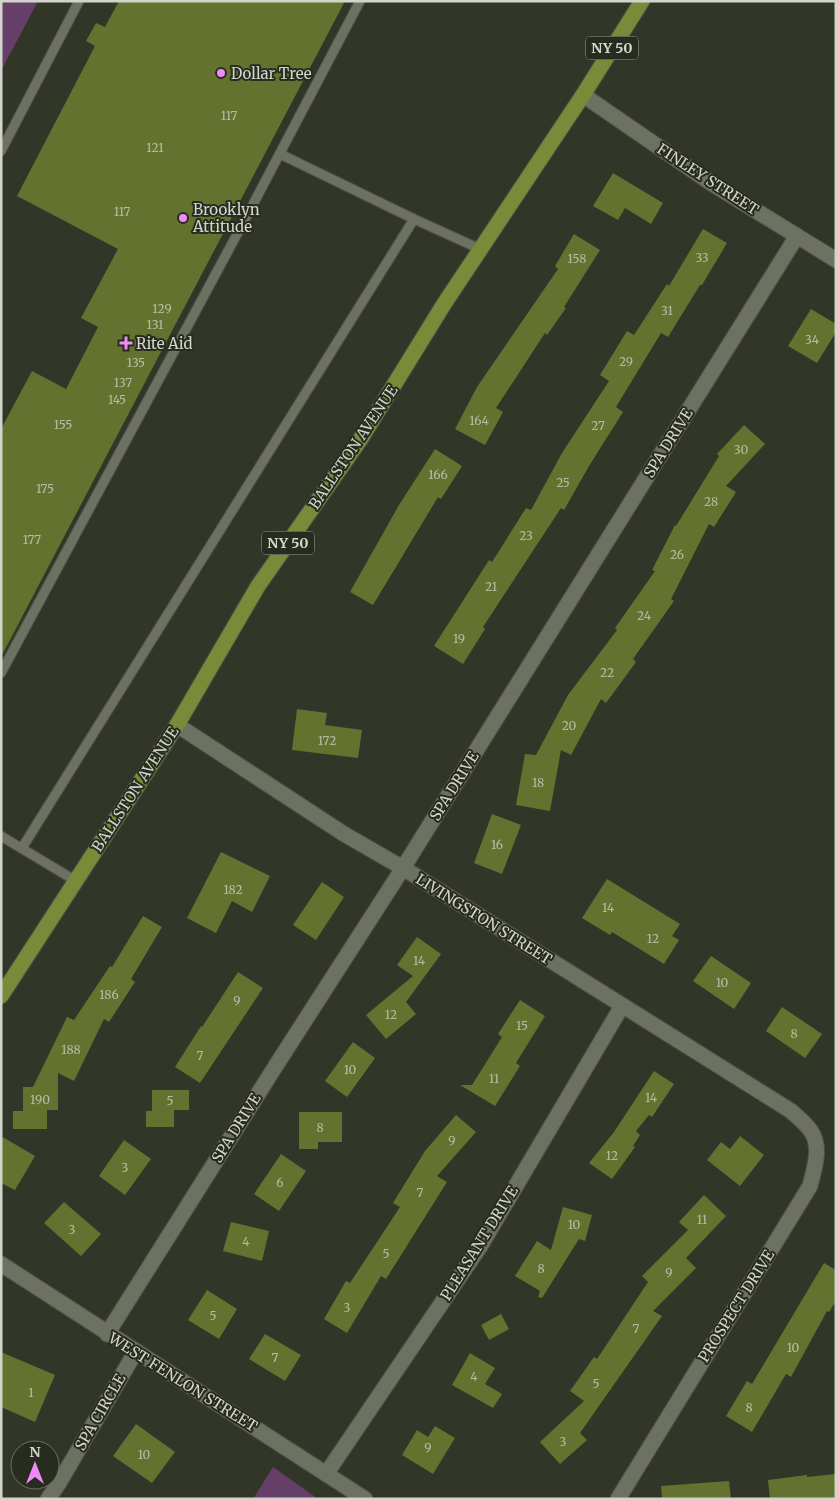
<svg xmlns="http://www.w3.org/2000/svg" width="837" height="1500" font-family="Merriweather,serif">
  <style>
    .green { fill: #663f68 }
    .building { fill: #63722f }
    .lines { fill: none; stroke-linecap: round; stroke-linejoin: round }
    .service-casing { stroke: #4e5145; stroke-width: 11 }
    .minor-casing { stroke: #4e5145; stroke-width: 17 }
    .tertiary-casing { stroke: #4e5145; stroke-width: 17 }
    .trunk-casing { stroke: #4e5145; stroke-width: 17 }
    .service { stroke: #6d7162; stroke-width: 9 }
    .minor { stroke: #6d7162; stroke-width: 15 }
    .tertiary { stroke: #6d7162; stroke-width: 15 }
    .trunk { stroke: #798a38; stroke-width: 15 }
    .poi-dot { fill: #ef8bf7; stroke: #282c1e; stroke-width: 2 }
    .labels { text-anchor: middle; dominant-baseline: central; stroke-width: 4; stroke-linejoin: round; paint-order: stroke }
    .number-label { font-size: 12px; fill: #b6bca5 }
    .shield { fill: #282c1e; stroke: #9fa298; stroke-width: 1 }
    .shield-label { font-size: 14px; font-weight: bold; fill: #d2d5cc }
    .poi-label { font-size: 15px; fill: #d2d5cc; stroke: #282c1e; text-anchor: start }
    .street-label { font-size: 15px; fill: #d2d5cc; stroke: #282c1e }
  </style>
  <rect width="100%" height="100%" fill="#323628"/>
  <g class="green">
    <polygon points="1,1 38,1 1,71"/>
    <polygon points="273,1467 318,1499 253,1499"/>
  </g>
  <g class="building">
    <polygon points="119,1 345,1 1,657 1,429 32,371 66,389 98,327 81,318 118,249 17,196 95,46 86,41 96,23 105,27"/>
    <polygon points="613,173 663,203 651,224 625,208 618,220 593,206"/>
    <polygon points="703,229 727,243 702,285 700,285 668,337 661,333 616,407 623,412 589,466 564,510 561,508 483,627 485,629 463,664 434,646 489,560 492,562 526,508 531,510 562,453 609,381 600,375 627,331 634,335 667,284 669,286"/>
    <polygon points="574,234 600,250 564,307 566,308 547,335 545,333 496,408 503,412 485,445 455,429 477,387 558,269 555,266"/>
    <polygon points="811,309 836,324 836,332 817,363 788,346"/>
    <polygon points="744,425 765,444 726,486 736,492 714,527 709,524 671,599 674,601 633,659 636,662 606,703 601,699 571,755 561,750 550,811 516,805 525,754 536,755 568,695 617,630 615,628 655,571 652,570 675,525 676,526 719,456 717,454"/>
    <polygon points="435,449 462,466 441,499 438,497 373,605 350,592 399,505"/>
    <polygon points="297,709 327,713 325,725 362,730 358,758 292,750"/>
    <polygon points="492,814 521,825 502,874 474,863"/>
    <polygon points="221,852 270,876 252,912 232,901 216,933 187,918"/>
    <polygon points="607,879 680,924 672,936 679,940 664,964 612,932 610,935 582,918"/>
    <polygon points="322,882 344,897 316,940 293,925"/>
    <polygon points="143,916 162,927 131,979 135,982 109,1022 104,1019 74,1081 58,1073 58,1110 47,1110 47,1129 13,1129 13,1111 23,1111 23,1087 33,1087 67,1017 74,1020 110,966 112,967"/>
    <polygon points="417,937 441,954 406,1002 416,1014 386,1039 366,1015 413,976 397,965"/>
    <polygon points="711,956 751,983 734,1009 693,981"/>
    <polygon points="238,972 263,988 200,1083 175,1067 201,1026 202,1027"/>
    <polygon points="520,1000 545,1016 516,1063 520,1066 495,1106 460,1085 472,1085 502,1037 498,1034"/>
    <polygon points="782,1007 822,1034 805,1058 766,1031"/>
    <polygon points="353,1042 375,1058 347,1097 325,1081"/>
    <polygon points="654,1071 674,1084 652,1117 649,1115 636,1131 640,1135 633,1146 635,1147 612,1179 589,1163 614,1132"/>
    <polygon points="152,1090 189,1090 189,1110 174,1110 174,1127 146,1127 146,1111 152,1111"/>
    <polygon points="299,1112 342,1112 342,1142 318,1142 318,1149 299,1149"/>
    <polygon points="456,1115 476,1132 437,1176 447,1182 386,1279 381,1276 347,1333 324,1319 346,1281 350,1283 400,1207 393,1203 425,1151"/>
    <polygon points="1,1136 35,1156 15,1190 1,1183"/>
    <polygon points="740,1136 764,1155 740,1186 707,1160 721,1142 730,1149"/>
    <polygon points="124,1140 151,1159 125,1195 99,1176"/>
    <polygon points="281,1154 306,1171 279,1211 254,1194"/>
    <polygon points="704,1195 726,1216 686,1258 696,1268 653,1311 662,1316 580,1433 587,1440 560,1464 540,1442 584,1401 570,1391 594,1357 597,1359 648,1282 642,1276 688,1230 679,1222"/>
    <polygon points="64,1202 101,1234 81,1256 44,1223"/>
    <polygon points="563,1207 592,1215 585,1241 579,1239 542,1298 538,1297 540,1291 515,1276 537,1241 551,1250"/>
    <polygon points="231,1222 269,1231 262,1261 223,1251"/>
    <polygon points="824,1263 836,1270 836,1301 829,1312 827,1311 791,1377 786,1374 752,1432 726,1416 747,1381 752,1384"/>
    <polygon points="207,1290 237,1309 219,1339 188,1320"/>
    <polygon points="501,1314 509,1329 489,1340 481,1325"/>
    <polygon points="265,1334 301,1355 285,1381 249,1359"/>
    <polygon points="1,1352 55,1375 35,1422 1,1407"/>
    <polygon points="470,1353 495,1368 485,1384 502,1394 493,1408 452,1385"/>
    <polygon points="136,1424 175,1452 152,1483 113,1456"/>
    <polygon points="435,1426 455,1438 433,1474 402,1455 417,1430 428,1437"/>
    <polygon points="836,1474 836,1499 770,1499 768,1480 807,1475 807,1477"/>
    <polygon points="729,1481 731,1499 662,1499 661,1486"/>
  </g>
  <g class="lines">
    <g class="service-casing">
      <g id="service">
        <polyline points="1,151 79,1"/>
        <polyline points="280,154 414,219 480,249"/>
        <polyline points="1,673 249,212 360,1"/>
        <polyline points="1,836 76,881"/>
        <polyline points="22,848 414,219"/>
      </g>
    </g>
    <g class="minor-casing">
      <g id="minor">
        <polyline points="583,95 711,183 836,260"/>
        <path d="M 177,725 L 344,834 L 403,868 L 791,1111 C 798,1117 806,1124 811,1131 C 822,1148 814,1169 810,1186 L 618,1499"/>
        <polyline points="107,1334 275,1067 403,868 797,236"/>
        <polyline points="326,1474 481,1245 622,1006"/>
        <polyline points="48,1499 59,1483 136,1351"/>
      </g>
    </g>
    <g class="tertiary-casing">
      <polyline id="tertiary" points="1,1264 365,1499"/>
    </g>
    <g class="trunk-casing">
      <polyline id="trunk" points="1,996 177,725 258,586 360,440 444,304 583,95 642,1"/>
    </g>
    <use href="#service" class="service"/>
    <use href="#minor" class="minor"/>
    <use href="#tertiary" class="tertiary"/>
    <use href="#trunk" class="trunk"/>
  </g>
  <g class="poi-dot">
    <circle cx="221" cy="73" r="5"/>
    <circle cx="183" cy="218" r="5"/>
    <path d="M123.5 335.5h5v5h5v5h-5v5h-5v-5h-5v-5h5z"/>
  </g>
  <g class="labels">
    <g class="number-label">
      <text x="229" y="115">117</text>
      <text x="155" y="147">121</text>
      <text x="122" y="211">117</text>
      <text x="702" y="257">33</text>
      <text x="577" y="258">158</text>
      <text x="162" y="308">129</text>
      <text x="667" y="310">31</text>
      <text x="155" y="324">131</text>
      <text x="812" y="339">34</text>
      <text x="626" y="361">29</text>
      <text x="136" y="362">135</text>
      <text x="123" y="382">137</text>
      <text x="117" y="399">145</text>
      <text x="479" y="420">164</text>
      <text x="63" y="424">155</text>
      <text x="598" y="425">27</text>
      <text x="741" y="449">30</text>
      <text x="438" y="474">166</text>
      <text x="563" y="482">25</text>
      <text x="45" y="488">175</text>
      <text x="711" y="501">28</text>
      <text x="526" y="535">23</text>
      <text x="32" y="539">177</text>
      <text x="677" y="554">26</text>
      <text x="491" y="586">21</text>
      <text x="644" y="615">24</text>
      <text x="459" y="638">19</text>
      <text x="607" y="672">22</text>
      <text x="569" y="725">20</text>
      <text x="327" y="740">172</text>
      <text x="538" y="782">18</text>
      <text x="497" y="844">16</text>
      <text x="233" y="889">182</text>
      <text x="608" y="907">14</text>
      <text x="653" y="938">12</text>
      <text x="419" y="960">14</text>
      <text x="722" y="982">10</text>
      <text x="109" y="994">186</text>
      <text x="237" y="1000">9</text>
      <text x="391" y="1014">12</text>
      <text x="522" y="1025">15</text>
      <text x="794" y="1033">8</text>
      <text x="71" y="1049">188</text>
      <text x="200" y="1055">7</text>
      <text x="350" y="1069">10</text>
      <text x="494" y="1078">11</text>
      <text x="651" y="1097">14</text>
      <text x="40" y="1099">190</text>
      <text x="170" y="1100">5</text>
      <text x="320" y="1127">8</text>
      <text x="452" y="1140">9</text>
      <text x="612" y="1155">12</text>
      <text x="125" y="1167">3</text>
      <text x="280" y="1182">6</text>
      <text x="420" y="1192">7</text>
      <text x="702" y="1219">11</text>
      <text x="574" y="1224">10</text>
      <text x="72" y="1229">3</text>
      <text x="246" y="1241">4</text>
      <text x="386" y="1253">5</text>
      <text x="541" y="1268">8</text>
      <text x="669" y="1272">9</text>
      <text x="347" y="1307">3</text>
      <text x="213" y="1315">5</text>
      <text x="636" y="1328">7</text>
      <text x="793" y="1347">10</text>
      <text x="275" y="1357">7</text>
      <text x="474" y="1376">4</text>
      <text x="596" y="1383">5</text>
      <text x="31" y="1392">1</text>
      <text x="749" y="1407">8</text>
      <text x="563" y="1441">3</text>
      <text x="428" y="1447">9</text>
      <text x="144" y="1454">10</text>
    </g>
    <g class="shield">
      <rect x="586" y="36.5" width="52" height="23" rx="4"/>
      <rect x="262" y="531.5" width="52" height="23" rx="4"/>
    </g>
    <g class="shield-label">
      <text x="612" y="48">NY 50</text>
      <text x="288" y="543">NY 50</text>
    </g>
    <g class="poi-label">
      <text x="231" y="73">Dollar Tree</text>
      <text x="193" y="209">Brooklyn<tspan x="193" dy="17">Attitude</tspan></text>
      <text x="136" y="343">Rite Aid</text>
    </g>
    <g class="street-label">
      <text transform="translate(708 179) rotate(33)">FINLEY STREET</text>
      <text transform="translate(668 443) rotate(-58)">SPA DRIVE</text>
      <text transform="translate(353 447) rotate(-56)">BALLSTON AVENUE</text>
      <text transform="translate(454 786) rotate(-58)">SPA DRIVE</text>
      <text transform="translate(135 789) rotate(-57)">BALLSTON AVENUE</text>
      <text transform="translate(484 919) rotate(32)">LIVINGSTON STREET</text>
      <text transform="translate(236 1128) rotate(-58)">SPA DRIVE</text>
      <text transform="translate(479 1243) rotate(-58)">PLEASANT DRIVE</text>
      <text transform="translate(736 1306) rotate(-58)">PROSPECT DRIVE</text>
      <text transform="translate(183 1382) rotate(32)">WEST FENLON STREET</text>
      <text transform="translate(100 1412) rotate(-60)">SPA CIRCLE</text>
    </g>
  </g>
  <rect width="837" height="1500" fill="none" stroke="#d2d5cc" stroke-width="5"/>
  <g transform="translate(35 1465)"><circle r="24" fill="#282c1e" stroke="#6c7064"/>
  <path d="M0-4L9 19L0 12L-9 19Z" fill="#ef8bf7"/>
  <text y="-8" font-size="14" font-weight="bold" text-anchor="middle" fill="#d2d5cc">N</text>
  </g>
</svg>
